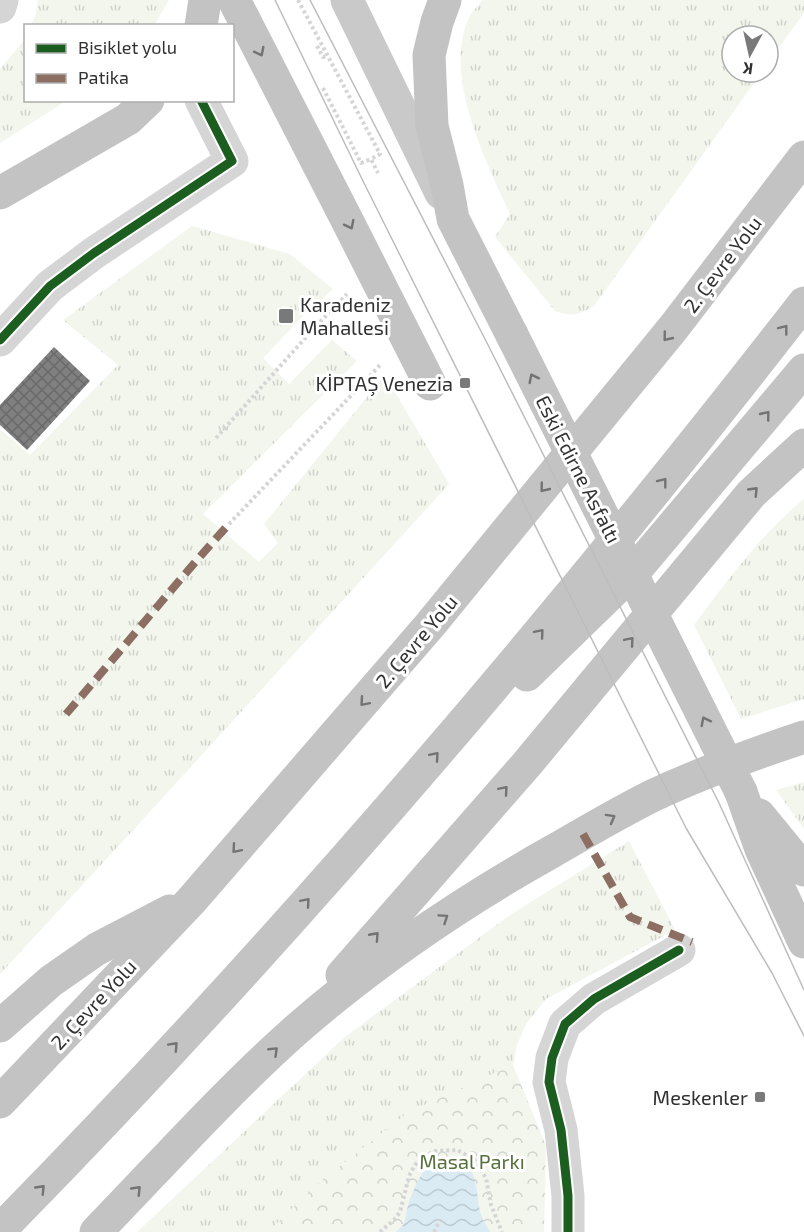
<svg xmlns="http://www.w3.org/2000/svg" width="804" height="1232" font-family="'Exo 2',sans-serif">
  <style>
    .grass { fill: url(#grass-tufts) }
    .park { fill: url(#park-crowns) }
    .water { fill: url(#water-waves) }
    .building { fill: url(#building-cross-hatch) }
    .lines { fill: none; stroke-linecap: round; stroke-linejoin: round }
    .path { stroke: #d5d5d5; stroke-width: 4; stroke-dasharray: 3 3; stroke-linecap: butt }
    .minor { stroke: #d5d5d5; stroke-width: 33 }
    .major { stroke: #c9c9c9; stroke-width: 33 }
    .highway { stroke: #c3c3c3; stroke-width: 33 }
    .tram { stroke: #bdbdbd; stroke-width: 1.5 }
    .highway-bridge { stroke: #c3c3c3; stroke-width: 33 }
    .quiet { stroke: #8d6e63; stroke-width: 8; stroke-dasharray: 15 8; stroke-linecap: butt }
    .cycleway-casing { stroke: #fff; stroke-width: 13 }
    .cycleway { stroke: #1b5e20; stroke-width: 9 }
    .oneway { stroke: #737373 }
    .poi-dot { fill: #797979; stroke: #fff; stroke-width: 2 }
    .labels { text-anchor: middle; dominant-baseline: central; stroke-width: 6; stroke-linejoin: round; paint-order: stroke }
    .street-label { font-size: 20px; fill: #313131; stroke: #fff }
    .poi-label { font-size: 20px; fill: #313131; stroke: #fff; text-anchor: end }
    .park-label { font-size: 20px; fill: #566f3b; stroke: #fff }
  </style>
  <defs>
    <pattern id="grass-tufts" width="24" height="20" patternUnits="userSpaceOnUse" patternTransform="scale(1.5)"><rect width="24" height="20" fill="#f2f6ed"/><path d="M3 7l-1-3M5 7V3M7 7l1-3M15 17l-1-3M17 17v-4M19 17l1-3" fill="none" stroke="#d0d3cc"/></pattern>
    <pattern id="park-crowns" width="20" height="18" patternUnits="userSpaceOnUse" patternTransform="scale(1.5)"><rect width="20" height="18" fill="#f2f6ed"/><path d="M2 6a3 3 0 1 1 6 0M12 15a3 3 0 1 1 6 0" fill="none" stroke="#d0d3cc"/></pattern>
    <pattern id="water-waves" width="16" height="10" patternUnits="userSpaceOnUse" patternTransform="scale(1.5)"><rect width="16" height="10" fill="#daebf3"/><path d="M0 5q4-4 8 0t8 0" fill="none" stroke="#bccad1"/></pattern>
    <pattern id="building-cross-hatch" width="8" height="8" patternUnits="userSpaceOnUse" patternTransform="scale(1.5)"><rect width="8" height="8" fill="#808080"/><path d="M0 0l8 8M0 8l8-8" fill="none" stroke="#696969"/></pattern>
  </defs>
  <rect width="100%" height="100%" fill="#fff"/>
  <g class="grass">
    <polygon points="38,0 169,0 154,25 31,25 36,14"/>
    <path d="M 483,0 L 804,0 L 804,13 L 768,63 L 768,36 L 732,36 L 732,72 L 762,72 L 594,306 C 579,315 571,317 555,311 L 495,237 L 510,214 C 486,161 440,72 471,14 C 474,9 479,5 483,0 Z"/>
    <polygon points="25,39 26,100 66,101 0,143 0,69"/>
    <polygon points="192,226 290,254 333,289 304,315 263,358 289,384 332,340 357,361 203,514 259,562 278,543 264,524 385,375 449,484 136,827 0,974 0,429 30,455 118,365 63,320"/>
    <path d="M 804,499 L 804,699 L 741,719 L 694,625 C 727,581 761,534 804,499 Z"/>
    <polygon points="804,782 804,829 776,790"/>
    <polygon points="629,841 675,930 546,999 526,1024 517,1045 513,1065 409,1112 317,1184 268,1232 137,1232 346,1036 510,915"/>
  </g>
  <polygon class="park" points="513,1065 546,1146 544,1232 268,1232 317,1184 409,1112"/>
  <path class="water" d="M 442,1158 C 481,1160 474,1185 481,1215 C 483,1221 487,1226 490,1232 L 396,1232 L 404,1224 L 409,1201 L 418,1180 L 429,1164 Z"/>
  <polygon class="building" points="54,347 90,381 27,450 0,425 0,405"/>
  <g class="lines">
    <g class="path">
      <polyline points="298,0 380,154 371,159 378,173"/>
      <polyline points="317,46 323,57 327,56"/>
      <polyline points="323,88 361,163 371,159"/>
      <polyline points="216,438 316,326 347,294"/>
      <polyline points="229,524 382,363"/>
      <polyline points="380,1232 394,1220 400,1212 409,1176 415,1165 425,1156 435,1151 457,1150 474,1159 486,1178 491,1205 502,1232"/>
      <polyline points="434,1232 440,1220"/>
    </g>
    <g class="minor">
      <polyline points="0,7 2,0"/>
      <polyline points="0,340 50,286 94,253 232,161 201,100"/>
      <polyline points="568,1232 568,1196 561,1130 549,1082 552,1058 565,1024 594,999 679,950"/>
    </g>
    <polyline class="major" points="347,0 441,193"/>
    <g class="highway">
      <polyline points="234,0 349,224 430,384"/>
      <polyline points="445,0 437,22 429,55 432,126 447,185 453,219 512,335"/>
      <polyline points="201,26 205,0"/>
      <polyline points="0,193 128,119 148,100"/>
      <polyline points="527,675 638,567 804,370"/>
      <polyline points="741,792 761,849 804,942"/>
      <polyline points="759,815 804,870"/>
      <polyline points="342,975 526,765 751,494 804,445"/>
      <polyline points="0,1026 51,981 97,949 170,911"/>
      <polyline points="0,1102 191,901 430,625 674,327 804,157"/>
      <path d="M 0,1230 C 287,938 553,626 804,303"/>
      <path d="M 96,1232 C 162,1164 226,1092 297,1029 C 375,961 462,902 553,851 C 586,832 618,813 652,796 C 701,773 753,754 804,737"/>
    </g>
    <g class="tram">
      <polyline points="275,0 363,181 686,828 772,973 804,1036"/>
      <polyline points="310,0 485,339 719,803 804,990"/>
    </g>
    <polyline class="highway-bridge" points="512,335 741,792"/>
    <g class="quiet">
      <path d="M 66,714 C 121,651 173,586 229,524"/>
      <polyline points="583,834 630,917 692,942"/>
    </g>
    <g class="cycleway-casing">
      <g id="cycleway">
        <polyline points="0,340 50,286 94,253 232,161 201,100"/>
        <polyline points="568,1232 568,1196 561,1130 549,1082 552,1058 565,1024 594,999 679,950"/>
      </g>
    </g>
    <use href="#cycleway" class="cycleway"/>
  </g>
  <defs><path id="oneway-chevron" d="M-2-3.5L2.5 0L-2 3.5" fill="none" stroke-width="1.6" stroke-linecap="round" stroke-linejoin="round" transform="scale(1.5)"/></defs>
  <g class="oneway">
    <use href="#oneway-chevron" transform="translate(260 52) rotate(63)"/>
    <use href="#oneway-chevron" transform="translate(350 225) rotate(63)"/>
    <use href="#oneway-chevron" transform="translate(784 329) rotate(-52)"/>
    <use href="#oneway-chevron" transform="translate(667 337) rotate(129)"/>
    <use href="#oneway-chevron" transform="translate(533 378) rotate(-117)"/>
    <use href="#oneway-chevron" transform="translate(766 415) rotate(-51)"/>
    <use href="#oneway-chevron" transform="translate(663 482) rotate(-52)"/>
    <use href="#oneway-chevron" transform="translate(544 488) rotate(129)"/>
    <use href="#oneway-chevron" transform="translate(754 491) rotate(-46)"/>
    <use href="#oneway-chevron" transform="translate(540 633) rotate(-50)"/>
    <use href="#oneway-chevron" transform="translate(630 641) rotate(-50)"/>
    <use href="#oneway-chevron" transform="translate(364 702) rotate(131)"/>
    <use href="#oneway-chevron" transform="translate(705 721) rotate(-117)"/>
    <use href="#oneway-chevron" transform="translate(435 756) rotate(-49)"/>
    <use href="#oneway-chevron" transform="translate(504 790) rotate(-49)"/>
    <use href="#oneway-chevron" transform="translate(611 818) rotate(-29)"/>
    <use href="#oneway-chevron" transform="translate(236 849) rotate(131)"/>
    <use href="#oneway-chevron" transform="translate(306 902) rotate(-49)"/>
    <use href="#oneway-chevron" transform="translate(444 918) rotate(-34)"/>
    <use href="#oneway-chevron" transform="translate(375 936) rotate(-48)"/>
    <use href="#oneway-chevron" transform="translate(174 1046) rotate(-47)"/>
    <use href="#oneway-chevron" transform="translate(274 1051) rotate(-44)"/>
    <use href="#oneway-chevron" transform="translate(41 1189) rotate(-46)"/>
    <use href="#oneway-chevron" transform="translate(137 1190) rotate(-46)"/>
  </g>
  <g class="poi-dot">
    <rect x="278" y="308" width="16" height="16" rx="3"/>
    <rect x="459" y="377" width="12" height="12" rx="3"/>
    <rect x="754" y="1091" width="12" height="12" rx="3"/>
  </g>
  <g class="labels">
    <g class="street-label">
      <text transform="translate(722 264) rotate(-53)">2. Çevre Yolu</text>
      <text transform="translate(579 469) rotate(63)">Eski Edirne Asfaltı</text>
      <text transform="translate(416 641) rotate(-50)">2. Çevre Yolu</text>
      <text transform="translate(93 1004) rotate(-47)">2. Çevre Yolu</text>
    </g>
    <g class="poi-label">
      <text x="300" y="304" text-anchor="start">Karadeniz<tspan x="300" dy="23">Mahallesi</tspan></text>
      <text x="453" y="383">KİPTAŞ Venezia</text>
      <text x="748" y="1097">Meskenler</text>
    </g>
    <g class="park-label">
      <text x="472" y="1161">Masal Parkı</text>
    </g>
  </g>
  <rect x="24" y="24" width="210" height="78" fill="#ffffff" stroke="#adadad" stroke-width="1.5"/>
  <rect x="36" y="44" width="30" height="9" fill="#1b5e20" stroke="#adadad" stroke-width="1.5"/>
  <text x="78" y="54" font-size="18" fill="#313131">Bisiklet yolu</text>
  <rect x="36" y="74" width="30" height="9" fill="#8d6e63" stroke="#adadad" stroke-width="1.5"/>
  <text x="78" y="84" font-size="18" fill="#313131">Patika</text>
  <g transform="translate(750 54) rotate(188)"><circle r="28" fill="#ffffff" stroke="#adadad" stroke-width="1.5"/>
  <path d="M0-4.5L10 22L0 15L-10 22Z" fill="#797979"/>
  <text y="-9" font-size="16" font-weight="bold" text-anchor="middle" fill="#313131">K</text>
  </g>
</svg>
